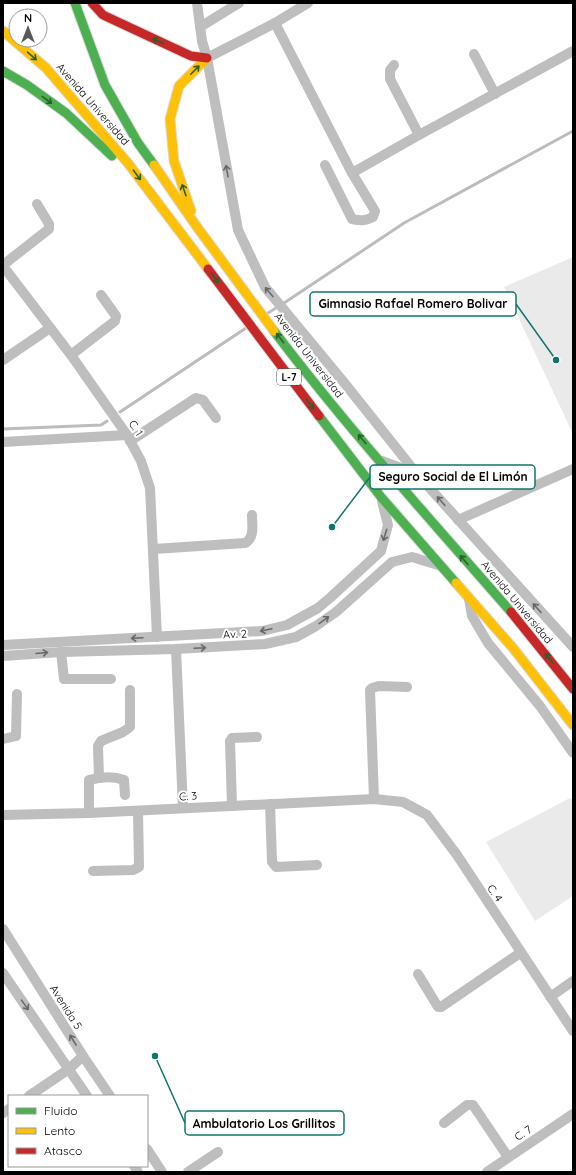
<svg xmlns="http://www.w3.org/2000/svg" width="576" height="1175" font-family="Quicksand,sans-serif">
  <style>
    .green { fill: #eaeaea }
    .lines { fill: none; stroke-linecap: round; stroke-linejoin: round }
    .stream { stroke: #bcbcbc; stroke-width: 3 }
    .fast-casing { stroke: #dbdbdb; stroke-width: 11 }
    .slow-casing { stroke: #dbdbdb; stroke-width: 11 }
    .jam-casing { stroke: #dbdbdb; stroke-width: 11 }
    .street { stroke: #bebebe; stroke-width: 10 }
    .fast { stroke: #4caf50; stroke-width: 9 }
    .slow { stroke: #ffc107; stroke-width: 9 }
    .jam { stroke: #c62828; stroke-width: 9 }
    .oneway { stroke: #2a602c }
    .oneway2 { stroke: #686868 }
    .labels { text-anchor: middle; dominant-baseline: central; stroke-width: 4; stroke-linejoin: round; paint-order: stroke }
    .shield { fill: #fff; stroke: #4c4c4c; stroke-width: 1 }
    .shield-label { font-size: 10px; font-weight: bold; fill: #000 }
    .street-label { font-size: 11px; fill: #000; stroke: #fff }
    .leader { fill: none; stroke: #0f766e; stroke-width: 1.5 }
    .callout-dot { fill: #0f766e; stroke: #fff; stroke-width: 1.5 }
    .callout { fill: #fff; stroke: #0f766e; stroke-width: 1.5 }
    .callout-label { font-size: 12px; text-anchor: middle; font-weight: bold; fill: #000 }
  </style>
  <rect width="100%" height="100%" fill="#fff"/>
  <g class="green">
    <polygon points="573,257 573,434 504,287"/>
    <polygon points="570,798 573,800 573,896 535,921 486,842"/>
  </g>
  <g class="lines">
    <g class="stream">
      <polyline points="284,303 404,223 573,131"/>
      <polyline points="268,313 276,308"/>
      <polyline points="120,412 246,328"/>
      <polyline points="3,429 101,425 107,421"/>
    </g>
    <g class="fast-casing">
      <g id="fast">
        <polyline points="75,3 105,85 138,143 154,165"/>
        <polyline points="3,71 27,85 66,113 112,156"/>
        <path d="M 274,331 C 348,429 431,520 511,612"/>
        <polyline points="319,416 381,497 456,583"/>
      </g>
    </g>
    <g class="slow-casing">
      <g id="slow">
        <polyline points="3,31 46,68 127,162 208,269"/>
        <polyline points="154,165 197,227 274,331"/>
        <polyline points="191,211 174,161 170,119 179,86 207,58"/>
        <polyline points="456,583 513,648 573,725"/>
      </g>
    </g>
    <g class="jam-casing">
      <g id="jam">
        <polyline points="92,3 103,15 191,56 207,58"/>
        <polyline points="208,269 319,416"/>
        <polyline points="511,612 573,689"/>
      </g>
    </g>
    <g class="street">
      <polyline points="197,3 202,41 207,58 238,230 265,287 346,385 417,474 573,647"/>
      <path d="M 275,23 L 352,173 L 375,211 L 373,217 C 365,221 361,221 352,219 L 325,165"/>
      <polyline points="200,27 239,3"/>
      <polyline points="474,54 495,94"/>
      <polyline points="207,58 275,23 308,3"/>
      <polyline points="394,65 390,70 390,79 419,135"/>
      <polyline points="352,173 419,135 573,51"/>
      <polyline points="3,265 49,229 49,224 37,204"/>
      <polyline points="3,266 71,355 127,435 141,461 150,488 157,637"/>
      <polyline points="71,355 115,321 116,316 101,295"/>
      <polyline points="3,360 50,328"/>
      <polyline points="130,441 196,398 203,400 216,418"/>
      <polyline points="3,442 127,435"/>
      <polyline points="382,461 417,474"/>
      <polyline points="458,520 573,469"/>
      <path d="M 154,549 L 245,543 C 255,538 252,525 252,515"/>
      <polyline points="469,599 472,616 488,643 540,706 573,753"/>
      <polyline points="3,645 262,631 287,625 318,608 331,597 381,551 388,525 382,501"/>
      <polyline points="176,649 183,808"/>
      <polyline points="61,652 64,679 111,679"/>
      <polyline points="3,656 61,652 176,649 265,644 296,637 316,626 336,612 392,562 412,557 438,565"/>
      <polyline points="3,739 16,736 17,694"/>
      <polyline points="99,778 98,746 101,741 123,732 130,727 130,690"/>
      <polyline points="374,799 370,690 372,688 379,686 407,687"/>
      <polyline points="270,804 272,862 276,867 317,865"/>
      <polyline points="232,806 230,741 232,738 257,737"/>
      <path d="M 89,813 L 89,780 C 100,777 113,776 124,780 L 125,795"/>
      <polyline points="3,815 89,813 374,799 403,802 427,815 457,855 573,1031"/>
      <polyline points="93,871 133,870 139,867 138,811"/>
      <polyline points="3,929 83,1056 110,1096"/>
      <polyline points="3,973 87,1096"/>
      <polyline points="418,974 438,1007 441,1007 520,953"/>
      <polyline points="550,997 573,981"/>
      <polyline points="29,1096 69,1069 83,1056"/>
      <polyline points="3,1113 9,1109"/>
      <polyline points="444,1123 467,1105 473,1105 508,1157"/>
      <polyline points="147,1149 162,1172"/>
      <polyline points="134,1166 138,1172"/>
      <polyline points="188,1172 218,1152"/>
      <polyline points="487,1172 573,1114"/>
    </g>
    <use href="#fast" class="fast"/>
    <use href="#slow" class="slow"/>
    <use href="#jam" class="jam"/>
  </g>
  <defs><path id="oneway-shaft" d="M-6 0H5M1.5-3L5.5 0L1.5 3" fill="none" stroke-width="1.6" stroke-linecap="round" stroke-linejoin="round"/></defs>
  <g class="oneway">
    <use href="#oneway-shaft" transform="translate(158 41) rotate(-155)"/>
    <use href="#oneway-shaft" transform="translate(32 56) rotate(41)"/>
    <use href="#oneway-shaft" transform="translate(195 70) rotate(-45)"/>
    <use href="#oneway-shaft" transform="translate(47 100) rotate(37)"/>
    <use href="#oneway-shaft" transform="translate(137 175) rotate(53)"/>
    <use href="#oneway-shaft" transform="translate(184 190) rotate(-109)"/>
    <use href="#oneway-shaft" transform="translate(215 278) rotate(53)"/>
    <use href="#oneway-shaft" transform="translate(280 338) rotate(-127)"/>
    <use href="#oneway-shaft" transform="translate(310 404) rotate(53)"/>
    <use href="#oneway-shaft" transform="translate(362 439) rotate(-130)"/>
    <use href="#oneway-shaft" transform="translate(464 560) rotate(-131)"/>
    <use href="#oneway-shaft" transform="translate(549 658) rotate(-129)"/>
  </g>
  <g class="oneway2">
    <use href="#oneway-shaft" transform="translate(227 171) rotate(-100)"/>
    <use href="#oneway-shaft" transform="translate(269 292) rotate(-130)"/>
    <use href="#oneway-shaft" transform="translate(441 501) rotate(-132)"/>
    <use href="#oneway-shaft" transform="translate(385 535) rotate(107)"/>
    <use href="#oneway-shaft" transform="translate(537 608) rotate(-132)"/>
    <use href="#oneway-shaft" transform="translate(324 620) rotate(-36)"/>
    <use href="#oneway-shaft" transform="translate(266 630) rotate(168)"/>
    <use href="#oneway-shaft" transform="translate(137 638) rotate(177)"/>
    <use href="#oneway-shaft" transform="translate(200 648) rotate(-3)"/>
    <use href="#oneway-shaft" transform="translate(42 653) rotate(-5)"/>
    <use href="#oneway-shaft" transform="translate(25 1005) rotate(55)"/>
    <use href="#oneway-shaft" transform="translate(73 1040) rotate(-122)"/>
  </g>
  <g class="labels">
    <rect class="shield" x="277" y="369" width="24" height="16" rx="3"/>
    <g class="shield-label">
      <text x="289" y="377">L-7</text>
    </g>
    <g class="street-label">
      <text transform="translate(93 104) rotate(49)">Avenida Universidad</text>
      <text transform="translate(309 355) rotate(52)">Avenida Universidad</text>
      <text transform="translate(136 428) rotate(58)">C. 1</text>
      <text transform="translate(517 602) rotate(50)">Avenida Universidad</text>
      <text transform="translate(235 634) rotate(-3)">Av. 2</text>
      <text transform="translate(188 796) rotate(-3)">C. 3</text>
      <text transform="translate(495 893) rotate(57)">C. 4</text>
      <text transform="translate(66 1007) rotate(58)">Avenida 5</text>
      <text transform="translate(523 1133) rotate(-34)">C. 7</text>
    </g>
  </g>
  <path class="leader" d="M556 360L516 304M332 527L370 477M155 1056L185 1123"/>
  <g class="callout-dot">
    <circle cx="556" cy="360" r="4"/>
    <circle cx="332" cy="527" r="4"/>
    <circle cx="155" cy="1056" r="4"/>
  </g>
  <g class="callout">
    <rect x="310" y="292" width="206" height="24" rx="4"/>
    <rect x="370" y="465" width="165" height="24" rx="4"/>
    <rect x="185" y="1111" width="159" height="24" rx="4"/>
  </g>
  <g class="callout-label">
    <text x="413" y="308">Gimnasio Rafael Romero Bolivar</text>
    <text x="453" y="481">Seguro Social de El Limón</text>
    <text x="264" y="1128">Ambulatorio Los Grillitos</text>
  </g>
  <rect width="576" height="1175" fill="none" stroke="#000000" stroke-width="8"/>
  <rect x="8" y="1095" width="140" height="72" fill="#ffffff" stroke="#999999"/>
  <rect x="16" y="1108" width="20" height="6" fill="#4caf50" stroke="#999999"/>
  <text x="44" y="1115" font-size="12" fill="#000000">Fluido</text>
  <rect x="16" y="1128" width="20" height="6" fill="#ffc107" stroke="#999999"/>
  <text x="44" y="1135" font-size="12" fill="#000000">Lento</text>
  <rect x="16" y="1148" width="20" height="6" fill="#c62828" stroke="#999999"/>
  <text x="44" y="1155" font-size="12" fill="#000000">Atasco</text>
  <g transform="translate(28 28)"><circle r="19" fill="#ffffff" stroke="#999999"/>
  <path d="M0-3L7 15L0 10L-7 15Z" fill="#595959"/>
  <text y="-6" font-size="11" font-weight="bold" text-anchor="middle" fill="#000000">N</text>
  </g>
</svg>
